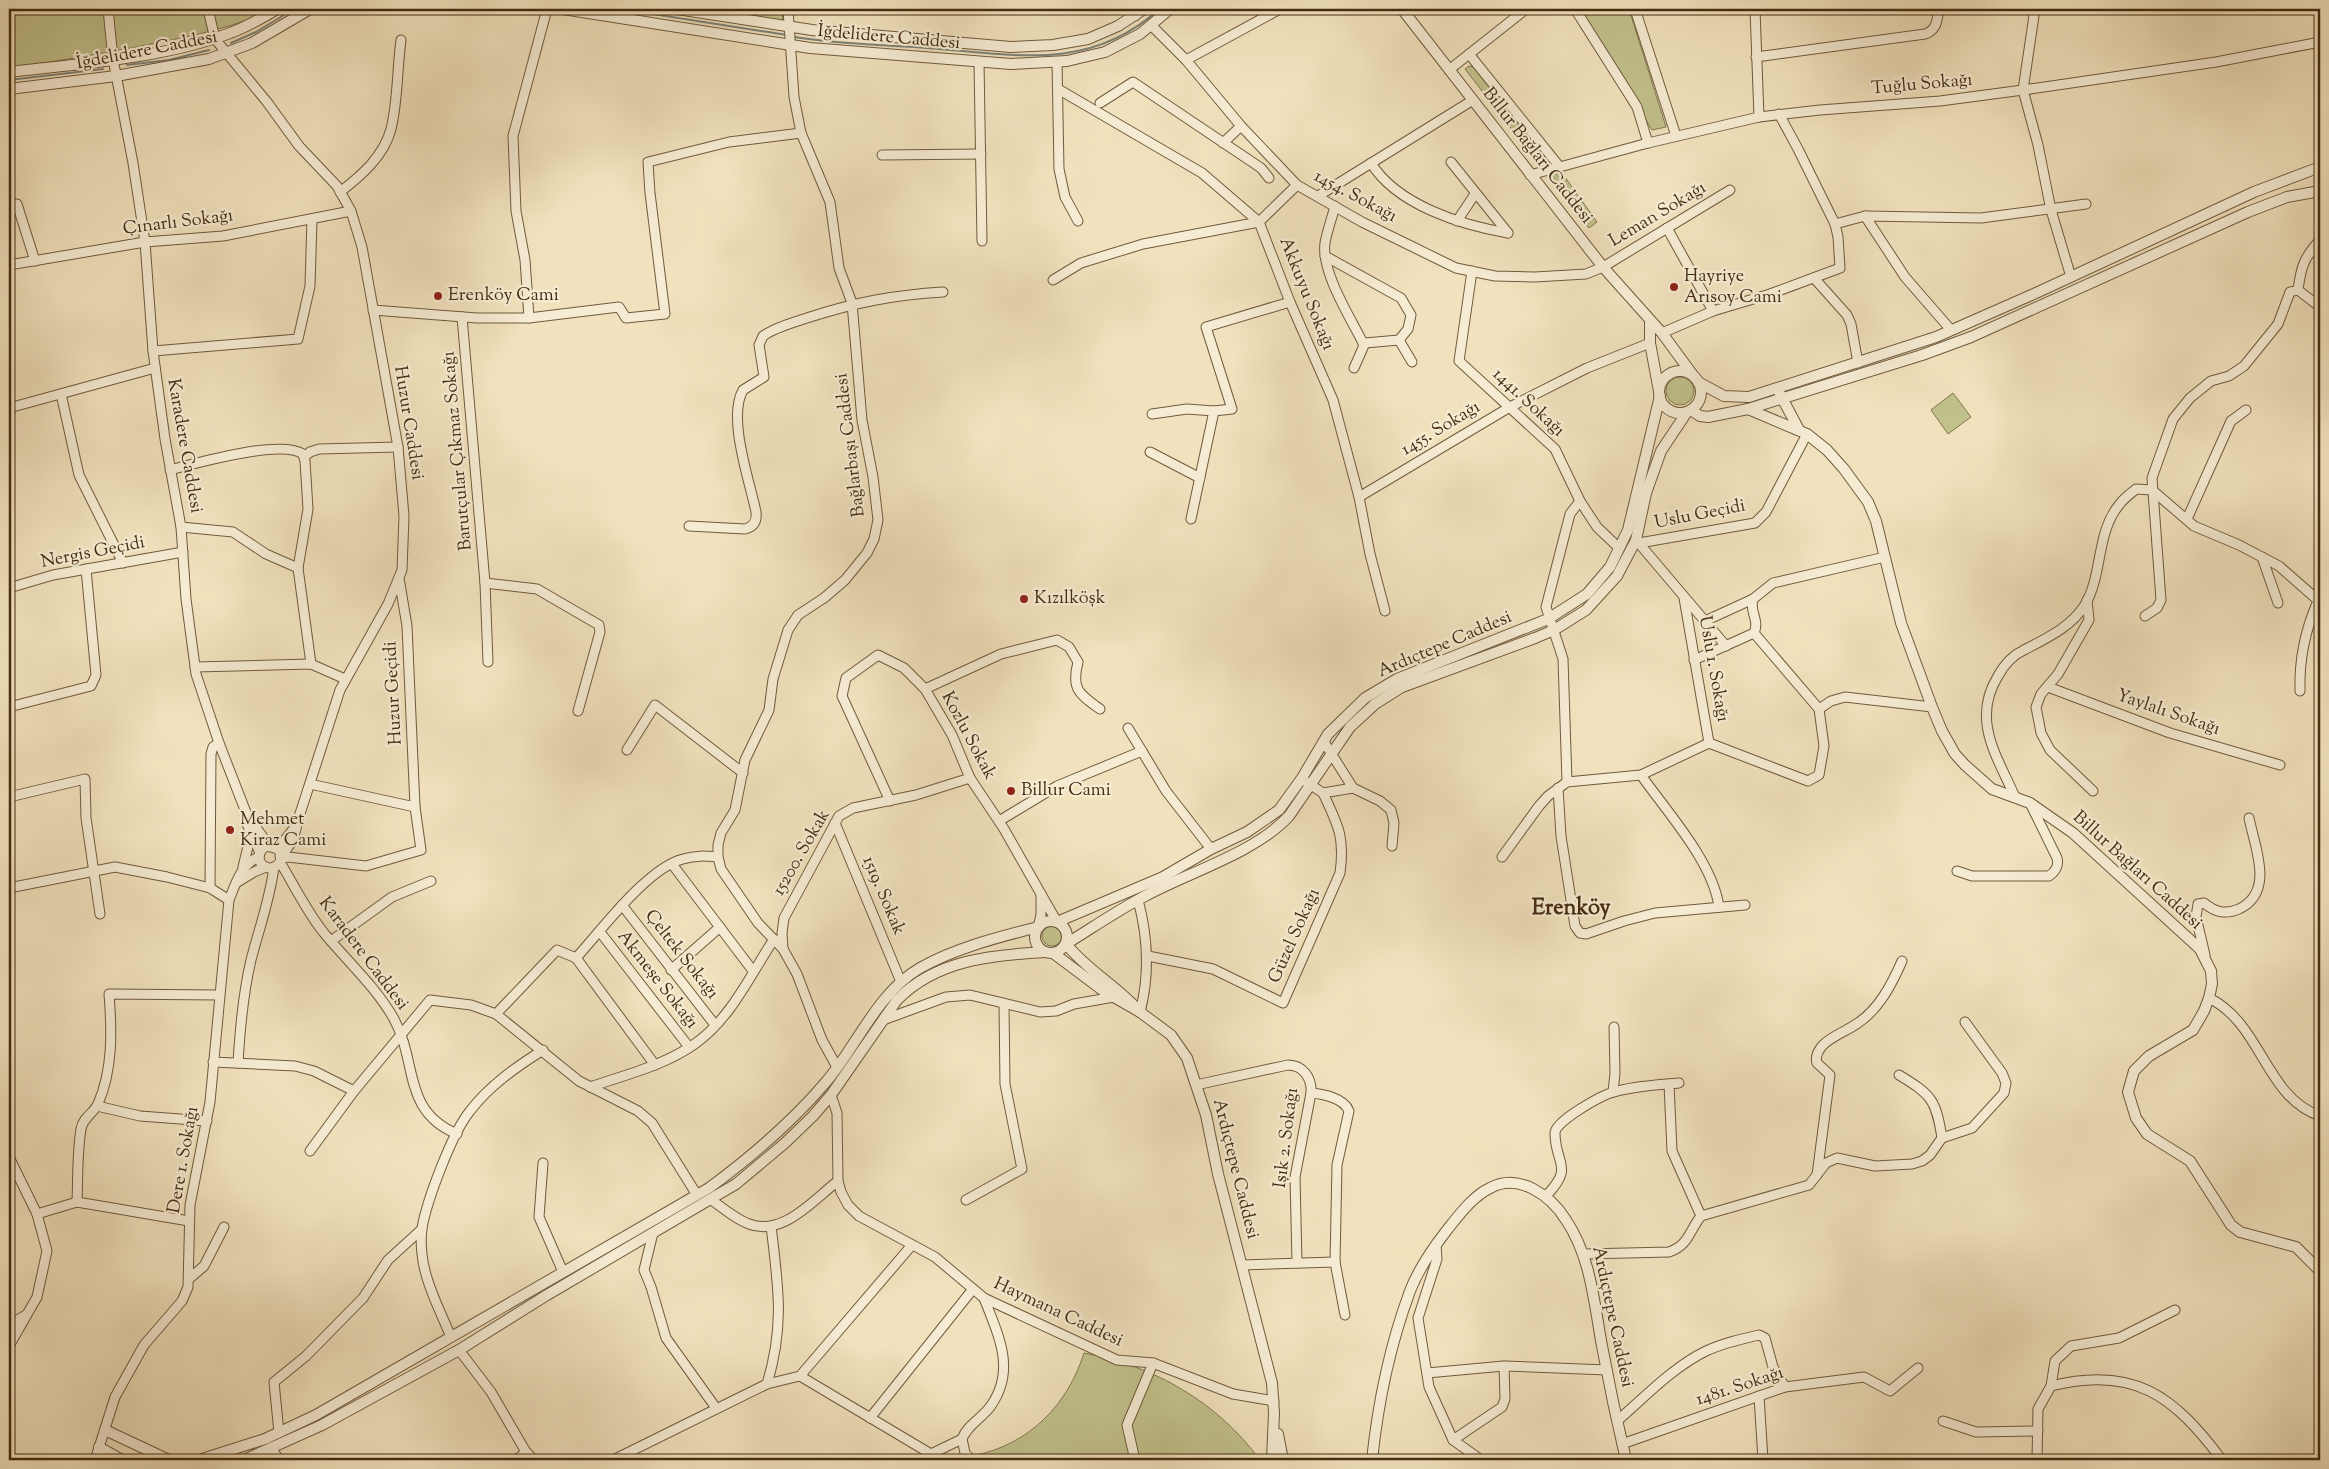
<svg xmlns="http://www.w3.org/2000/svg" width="2329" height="1469" font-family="'Sorts Mill Goudy',serif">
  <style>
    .green { fill: #c1c18c; stroke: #83764e }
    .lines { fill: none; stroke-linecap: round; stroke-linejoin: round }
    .stream { stroke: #7c8178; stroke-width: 2 }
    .minor-casing { stroke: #705a3c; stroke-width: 11 }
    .tertiary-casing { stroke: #705a3c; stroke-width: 12 }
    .minor { stroke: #f6ecd4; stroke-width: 9 }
    .tertiary { stroke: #f6ecd4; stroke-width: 10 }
    .poi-dot { fill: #8f2418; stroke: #f6ecd4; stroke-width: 2 }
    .labels { text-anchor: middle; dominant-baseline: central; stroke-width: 4.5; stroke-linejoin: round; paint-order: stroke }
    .street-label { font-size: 18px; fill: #452c11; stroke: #f6ecd4 }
    .poi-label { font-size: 18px; fill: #452c11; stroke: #f6ecd4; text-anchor: start }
    .district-label { font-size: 22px; font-weight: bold; fill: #452c11; stroke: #f6ecd4 }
  </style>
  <rect width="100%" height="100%" fill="#f1e2bd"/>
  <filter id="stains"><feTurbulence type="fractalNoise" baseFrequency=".004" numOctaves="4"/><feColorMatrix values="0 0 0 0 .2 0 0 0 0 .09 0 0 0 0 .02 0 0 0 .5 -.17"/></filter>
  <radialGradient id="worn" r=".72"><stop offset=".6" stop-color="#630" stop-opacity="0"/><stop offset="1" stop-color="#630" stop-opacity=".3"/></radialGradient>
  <g class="green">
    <path d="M 9,9 L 273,9 C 235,27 197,35 156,43 C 107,53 58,61 9,68 Z"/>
    <polygon points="688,9 782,9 783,24"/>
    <polygon points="1580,9 1629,9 1666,127 1652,130"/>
    <polygon points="1469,66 1474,67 1477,70 1545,156 1534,158 1465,69"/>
    <polygon points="1562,173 1597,222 1589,228 1548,175"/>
    <circle cx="1680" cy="391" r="14"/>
    <polygon points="1953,393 1971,417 1948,434 1931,410"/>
    <circle cx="1052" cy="936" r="10"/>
    <path d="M 1084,1353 C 1155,1366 1217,1402 1260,1460 L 935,1460 C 945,1454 964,1457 976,1455 C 1030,1444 1068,1404 1084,1353 Z"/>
  </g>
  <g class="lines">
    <g class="stream">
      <polyline points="621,9 787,35"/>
      <path d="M 794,37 C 838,44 882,45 927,48 C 1011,54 1090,73 1159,9"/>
      <polyline points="231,43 256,32 294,9"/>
      <polyline points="127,65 169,60 209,50"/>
      <polyline points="9,80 103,69"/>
    </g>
    <g class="minor-casing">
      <g id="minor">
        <polyline points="108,9 113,59 133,163 145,242 153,351 165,439 181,527 186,599 196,674 219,743 247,815 247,824 260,853"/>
        <path d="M 208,9 L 215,39 L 267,102 L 299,146 L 337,186 L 351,211 L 362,247 L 398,447 L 404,516 L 402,570 L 388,604 L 340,690 L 297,823 C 295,837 291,846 280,856"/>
        <polyline points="788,9 794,97 801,133 830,202 839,268 852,303 862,420 873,477 878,520 874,539 867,553 845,580 824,598 798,615 788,630 773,679 769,710 745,760 735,810 721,833 718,845 718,857 721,869 758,923 783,949 797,974 822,1040 837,1067"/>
        <polyline points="1126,9 1135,16"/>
        <polyline points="1575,9 1637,107 1648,143"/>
        <polyline points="1635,9 1676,136"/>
        <polyline points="1755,9 1759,117"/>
        <polyline points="2035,9 2023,90 2038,145 2051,210 2071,277"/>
        <polyline points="1152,26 1186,60 1241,126 1297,185 1362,222 1456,268 1495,276 1535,277 1586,274 1603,267 1730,190"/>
        <polyline points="1469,54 1559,166"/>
        <path d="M 1756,57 L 1925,34 C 1937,30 1937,20 1939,9"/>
        <polyline points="1186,60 1280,9"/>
        <polyline points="979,62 982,241"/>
        <polyline points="1057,62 1059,169 1065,197 1078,221"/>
        <polyline points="1449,70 1526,9"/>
        <polyline points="1058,89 1202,173 1259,222 1290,302 1333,400 1359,497 1370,554 1385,611"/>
        <polyline points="1100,103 1133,82 1261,168 1269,178"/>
        <polyline points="1223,143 1241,126"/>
        <polyline points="882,155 981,154"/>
        <polyline points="1451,162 1508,233"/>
        <path d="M 1371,163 C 1397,205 1461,225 1508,233"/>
        <polyline points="1530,175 1648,143 1759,117 1820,110 1940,101 2023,90 2216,62 2320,42"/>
        <path d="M 340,192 C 361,176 384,156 391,129 C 398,101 397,69 401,40"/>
        <polyline points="1318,196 1473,100"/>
        <polyline points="17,204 35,261"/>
        <path d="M 1335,206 C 1332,218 1327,231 1325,243 C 1321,272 1350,317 1363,343 L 1365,343"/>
        <polyline points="1865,216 1905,277 1951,330"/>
        <polyline points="1457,221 1475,194"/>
        <polyline points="1835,224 1865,216 1981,218 2086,204"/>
        <polyline points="1667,228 1713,311"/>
        <polyline points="1325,256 1401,298 1411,315 1408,329 1399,340 1365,343"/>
        <polyline points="9,265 145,242 223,236 351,211"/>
        <polyline points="1472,271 1459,361 1555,449 1580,501 1597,527 1619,548"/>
        <polyline points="1814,278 1847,315 1851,324 1858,363"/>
        <polyline points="1053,280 1081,263 1143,244 1259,222 1297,185"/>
        <polyline points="2298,290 2320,307"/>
        <polyline points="373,310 477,318 529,318 619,307 626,318 665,314 650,193 648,162 729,142 801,133"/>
        <polyline points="462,317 485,583 488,662"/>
        <polyline points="529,318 525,260 516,211 513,136 547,9"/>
        <polyline points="1662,333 1713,311 1770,294 1840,268 1838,237 1835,224 1798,149 1779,114"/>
        <polyline points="1399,340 1412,362"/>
        <polyline points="153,351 298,339 310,286 312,219"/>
        <polyline points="1354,368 1365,343"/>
        <polyline points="61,394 79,475 123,563"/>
        <polyline points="9,408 155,368"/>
        <polyline points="1152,414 1187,409 1214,411"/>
        <polyline points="1150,452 1200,478"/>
        <polyline points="304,457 310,452 319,449 398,447"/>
        <path d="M 170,470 C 196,463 281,439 303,454 L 305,461 L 308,509 L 298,568 L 311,664"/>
        <polyline points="1359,497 1510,407 1587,368 1650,343"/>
        <polyline points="1191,519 1214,411 1232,409 1206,327 1290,302"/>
        <polyline points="2187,519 2231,421 2246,410"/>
        <path d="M 689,526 L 745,529 C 754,527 757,521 756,512 C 750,482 727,418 743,390 L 764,377 L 759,345 L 763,336 C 775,327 795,322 810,317 C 857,302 894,295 943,292"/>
        <polyline points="181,527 233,532 266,554 298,568"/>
        <polyline points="1637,541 1726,646"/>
        <polyline points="1639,543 1755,523 1766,512 1807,434"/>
        <polyline points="2262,557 2278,603"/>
        <polyline points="485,583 537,589 599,625 600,632 578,711"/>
        <polyline points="9,588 53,575 183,552"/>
        <polyline points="1684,598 1709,743"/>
        <polyline points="2087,600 2089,620 2058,674 2041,694 2036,707 2041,733 2050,750 2093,791"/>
        <path d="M 2145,616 L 2157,608 L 2161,600 L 2152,478 L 2173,419 L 2190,398 L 2211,381 L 2229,376 L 2244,366 L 2278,324 L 2290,292 L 2298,290 C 2301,266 2304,258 2320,240"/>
        <polyline points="1705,621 1753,599"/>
        <path d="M 1754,633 C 1760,620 1749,612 1753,599 L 1773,583 L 1885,557"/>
        <polyline points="1694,660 1754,633 1819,709 1824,746 1819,775 1808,781 1709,743"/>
        <polyline points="195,667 311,664 345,679"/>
        <polyline points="2048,687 2170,733 2280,765"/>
        <path d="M 925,689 L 1001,654 L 1057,640 L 1069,647 L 1078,662 C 1071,689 1079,694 1100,709"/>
        <path d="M 2300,691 C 2299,659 2305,630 2318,601"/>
        <polyline points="9,707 91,686 96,675 86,569"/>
        <polyline points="1819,709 1831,701 1845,697 1932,707"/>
        <polyline points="1128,728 1166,791 1211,849"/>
        <polyline points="1324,742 1353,788 1380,801 1391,810 1394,823 1392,846"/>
        <polyline points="627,750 655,705 743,773"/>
        <path d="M 1641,775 C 1667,812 1713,862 1719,907"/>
        <polyline points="1305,781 1323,793 1353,788"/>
        <polyline points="1567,782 1563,659 1546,607 1570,514 1580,501"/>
        <polyline points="310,784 415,807"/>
        <polyline points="1558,788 1561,836 1575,926 1580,933 1586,934 1624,921 1655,913 1745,905"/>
        <polyline points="9,797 85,779 86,818 100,914"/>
        <path d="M 2015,797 C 1997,756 1971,720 1998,676 C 2004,665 2013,655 2024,650 C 2047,638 2071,627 2085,605 C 2103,574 2096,533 2119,505 C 2123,499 2130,494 2136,489 L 2152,490 L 2194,526 L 2239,545 L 2279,566 L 2320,602"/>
        <polyline points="890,801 842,696 846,678 878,655 904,668 925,689 952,735 970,778 1004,829 1041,894"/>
        <polyline points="247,815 270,847"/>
        <polyline points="999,821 1057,786 1142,751"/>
        <polyline points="835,823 901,982"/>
        <circle cx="270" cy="857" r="11"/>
        <polyline points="274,848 284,841 295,827"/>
        <polyline points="1502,857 1539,806 1548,796 1567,782 1641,775 1709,743"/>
        <polyline points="281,859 288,857 366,866 421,850 415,807 407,626 399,578"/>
        <path d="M 280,862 C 294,885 307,912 324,933 C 347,961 376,987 394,1019 C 418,1063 402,1111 457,1134"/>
        <polyline points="672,864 753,971"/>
        <polyline points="243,867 251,834"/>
        <path d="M 1957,871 L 1972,876 L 2049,876 C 2056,871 2059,866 2057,858 L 2030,803"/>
        <polyline points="236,883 254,872 266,867"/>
        <polyline points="9,888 115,867 167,877 210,888 229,900"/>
        <polyline points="210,888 211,754 213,747 219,743"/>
        <path d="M 1138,900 C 1148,937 1150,974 1140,1012"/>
        <polyline points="622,905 715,1025"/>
        <polyline points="1038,927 1041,915 1041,894 1057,922"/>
        <polyline points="600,932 689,1047"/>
        <polyline points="331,941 392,897 431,881"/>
        <polyline points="783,949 782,933 784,918 839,816 853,808 916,795 970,778"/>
        <path d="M 2205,955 L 2196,917 L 2198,904 L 2204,903 C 2215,912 2225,915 2239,909 C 2275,892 2255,848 2249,818"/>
        <path d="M 1148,956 L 1213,969 L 1283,1003 L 1340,873 C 1345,837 1338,825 1323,793"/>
        <path d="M 576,958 C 601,931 647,868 683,859 C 696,855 706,856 718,857"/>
        <polyline points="671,970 720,927"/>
        <path d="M 2209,998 C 2262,1024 2265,1097 2320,1116"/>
        <polyline points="496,1014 557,950 576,958 655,1065"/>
        <polyline points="883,1020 946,997 970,995 1040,1012 1056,1011 1074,1004 1114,997"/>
        <polyline points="213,1062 295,1066 314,1071 354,1091"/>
        <path d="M 238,1063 C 240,1028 243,994 251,960 C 259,929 270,899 274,867"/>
        <path d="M 1899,1075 C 1932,1095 1936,1100 1942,1138"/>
        <polyline points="1669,1084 1672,1151 1701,1216"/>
        <path d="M 1196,1085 L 1288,1065 C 1303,1065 1312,1078 1311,1093 L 1295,1177 L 1297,1263"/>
        <path d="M 590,1087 C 625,1075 666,1065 696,1043 C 731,1018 751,974 774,939"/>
        <polyline points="1613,1092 1615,1073 1614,1027"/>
        <path d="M 1311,1093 C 1323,1094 1344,1098 1349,1111 L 1337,1165 L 1335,1262"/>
        <polyline points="831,1095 837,1113 838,1181 841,1192 848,1205 859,1216 935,1257 984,1298 1117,1360 1153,1363 1233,1394 1274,1401"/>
        <polyline points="97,1106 140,1116 207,1121"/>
        <polyline points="310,1151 354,1091 430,1000 471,1005 496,1014 579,1081 638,1111 652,1123 697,1195"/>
        <polyline points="9,1157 37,1214 47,1251 37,1297 9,1346"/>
        <polyline points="543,1163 539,1217 563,1272"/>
        <path d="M 1817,1175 L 1830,1075 L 1817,1063 C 1815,1057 1818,1051 1822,1046 C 1831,1036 1847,1031 1858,1023 C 1879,1009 1892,984 1902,961"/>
        <path d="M 1546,1196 C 1575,1166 1555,1165 1555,1133 C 1555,1121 1602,1095 1614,1092 C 1634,1086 1658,1085 1679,1083"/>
        <path d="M 710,1199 C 722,1207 735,1219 749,1224 C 783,1237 814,1199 838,1181"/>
        <polyline points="966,1200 1022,1169 1005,1084 1004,1004"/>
        <path d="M 77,1202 C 78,1178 77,1153 81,1129 C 83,1117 94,1113 98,1104 C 113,1069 112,1031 109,994 L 219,995"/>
        <polyline points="37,1214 77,1202 189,1221"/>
        <polyline points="653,1233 644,1270 651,1287 666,1338 716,1408"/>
        <polyline points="1436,1244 1437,1259 1418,1318 1429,1387 1453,1440 1481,1460"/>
        <path d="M 1584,1254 L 1669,1252 C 1689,1245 1689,1231 1701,1216 L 1809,1185 L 1826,1163 L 1837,1158 L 1875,1166 L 1912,1164 L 1922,1161 L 1930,1155 L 1942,1138 L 1972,1128 L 2004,1093 L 2006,1083 L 2002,1073 L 1965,1022"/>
        <polyline points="1242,1265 1335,1262 1345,1315"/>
        <polyline points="190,1278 204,1266 224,1227"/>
        <polyline points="9,1325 26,1315"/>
        <path d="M 451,1337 C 441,1313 424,1280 422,1254 C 421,1246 421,1236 422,1228 C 427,1200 452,1133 470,1111 C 489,1086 516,1067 543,1050"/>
        <polyline points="459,1350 491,1392 526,1452 534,1460"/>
        <polyline points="1427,1373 1504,1366 1607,1370"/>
        <polyline points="800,1376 931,1454 962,1439"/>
        <path d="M 767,1384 C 785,1325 778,1285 771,1226"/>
        <path d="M 2051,1386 C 2134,1365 2174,1396 2222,1460"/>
        <polyline points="1759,1396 1763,1460"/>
        <polyline points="870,1418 973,1289"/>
        <path d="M 1617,1421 C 1645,1397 1673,1367 1706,1351 C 1723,1343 1741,1339 1759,1335 L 1765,1338 L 1773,1367 L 1785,1387"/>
        <polyline points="1943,1421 1976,1432 2038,1431"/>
        <polyline points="279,1433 274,1382 306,1356 363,1298 388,1260 422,1229"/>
        <polyline points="1453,1440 1502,1407 1505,1399 1504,1366"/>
        <polyline points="1622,1444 1785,1387 1864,1377 1890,1391 1918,1368"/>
        <polyline points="272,1449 279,1460"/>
        <path d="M 95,1460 L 115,1397 L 144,1345 L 182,1301 L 188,1287 L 190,1205 L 210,1102 L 229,900 C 236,883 241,864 259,857"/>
        <polyline points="516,1460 526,1452"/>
        <polyline points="613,1460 767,1384 800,1376 912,1245"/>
        <path d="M 971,1460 L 965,1453 L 962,1439 C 967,1425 981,1419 990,1407 C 1017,1370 998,1335 984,1298"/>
        <polyline points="1135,1460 1127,1425 1153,1363"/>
        <polyline points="2037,1460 2038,1409 2051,1386 2055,1361 2071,1346 2119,1338 2175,1310"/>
      </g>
    </g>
    <g class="tertiary-casing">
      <g id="tertiary">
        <polyline points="563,9 810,48 1011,64 1067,61 1105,52 1140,34 1170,9"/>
        <polyline points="677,9 812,30 1011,47 1053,45 1088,39 1118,26 1144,9"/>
        <polyline points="1402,9 1603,267 1662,333 1695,378"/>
        <path d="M 9,72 C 78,64 165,58 230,33 C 247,27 262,18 277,9"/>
        <polyline points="9,89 116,76 209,59 252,43 310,9"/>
        <polyline points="1650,320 1650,343 1659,391"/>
        <circle cx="1680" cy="392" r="21"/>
        <polyline points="1698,382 1724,396 1749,397 1936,337 2036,293 2254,192 2320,167"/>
        <polyline points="1780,394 1798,428"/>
        <polyline points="1748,409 1807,434 1827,450 1844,469 1868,502 1876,521 1901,623 1932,707 1942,731 1955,754 1965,765 1992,789 2030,803 2073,833 2200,949 2211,971 2212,984 2209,998 2204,1011 2193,1030 2149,1056 2134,1071 2128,1092 2136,1118 2147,1134 2190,1161 2231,1225 2240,1232 2296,1247 2320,1271"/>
        <polyline points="1691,410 1700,416 1708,417 1748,409 1922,355 1971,337 2248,212 2287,197 2320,191"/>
        <circle cx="1051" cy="937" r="16"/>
        <polyline points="1057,922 1163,877 1211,849 1247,832 1279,810 1302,778 1328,734 1365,698 1397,679 1548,619 1587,594 1610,567 1628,530 1660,396"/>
        <path d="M 1053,953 L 1105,992 L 1140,1012 C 1116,985 1089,972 1066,944 C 1092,928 1118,910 1145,896 C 1189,872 1255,853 1289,816 L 1350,727 L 1375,704 L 1402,687 L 1535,638 L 1554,630 L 1586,610 L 1617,576 L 1636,540 L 1646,493 L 1661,451 L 1687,412"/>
        <polyline points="1140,1012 1171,1035 1187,1058 1206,1115 1218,1174 1272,1383 1274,1413 1272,1460"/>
        <polyline points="105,1430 169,1460"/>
        <polyline points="1278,1434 1283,1460"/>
        <polyline points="99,1447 122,1460"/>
        <path d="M 199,1460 L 265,1439 L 316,1415 L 709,1188 C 751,1157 792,1122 826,1082 C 857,1046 877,993 920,968 C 955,948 999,937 1038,927"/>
        <path d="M 244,1460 L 322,1425 L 459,1350 L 547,1295 L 736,1184 L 785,1143 L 813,1116 L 831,1095 L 897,1000 C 936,960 991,955 1045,952"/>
        <path d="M 1372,1460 C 1378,1403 1390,1345 1410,1291 C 1418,1270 1433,1248 1447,1230 C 1459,1215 1473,1196 1490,1188 C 1519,1172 1551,1196 1566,1220 C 1591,1257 1594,1303 1602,1346 C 1609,1384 1617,1422 1626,1460"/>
      </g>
    </g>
    <use href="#minor" class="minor"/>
    <use href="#tertiary" class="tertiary"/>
  </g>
  <g class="poi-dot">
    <circle cx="1674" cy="287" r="5"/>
    <circle cx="438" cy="296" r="5"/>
    <circle cx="1024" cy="599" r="5"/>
    <circle cx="1011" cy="791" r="5"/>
    <circle cx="230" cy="830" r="5"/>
  </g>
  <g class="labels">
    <g class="street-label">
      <text transform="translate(889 38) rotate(5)">İğdelidere Caddesi</text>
      <text transform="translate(147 51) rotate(-11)">İğdelidere Caddesi</text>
      <text transform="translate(1922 85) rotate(-5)">Tuğlu Sokağı</text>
      <text transform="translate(1537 156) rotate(52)">Billur Bağları Caddesi</text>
      <text transform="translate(1355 197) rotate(28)">1454. Sokağı</text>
      <text transform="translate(1658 215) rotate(-31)">Leman Sokağı</text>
      <text transform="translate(178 223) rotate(-7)">Çınarlı Sokağı</text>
      <text transform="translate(1306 294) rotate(68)">Akkuyu Sokağı</text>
      <text transform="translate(1528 403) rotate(43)">1441. Sokağı</text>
      <text transform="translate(408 423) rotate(81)">Huzur Caddesi</text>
      <text transform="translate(1441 429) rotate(-31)">1455. Sokağı</text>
      <text transform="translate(851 445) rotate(-97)">Bağlarbaşı Caddesi</text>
      <text transform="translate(184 446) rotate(80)">Karadere Caddesi</text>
      <text transform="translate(458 451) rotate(-95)">Barutçular Çıkmaz Sokağı</text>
      <text transform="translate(1700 515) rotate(-11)">Uslu Geçidi</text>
      <text transform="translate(93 553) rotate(-11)">Nergis Geçidi</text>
      <text transform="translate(1445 645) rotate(-23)">Ardıçtepe Caddesi</text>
      <text transform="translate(1713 669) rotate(80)">Uslu 1. Sokağı</text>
      <text transform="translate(394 693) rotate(-93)">Huzur Geçidi</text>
      <text transform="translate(2168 713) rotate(19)">Yaylalı Sokağı</text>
      <text transform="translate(968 736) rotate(62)">Kozlu Sokak</text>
      <text transform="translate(802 853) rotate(-60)">15200. Sokak</text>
      <text transform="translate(2137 871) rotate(42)">Billur Bağları Caddesi</text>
      <text transform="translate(883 896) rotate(67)">1519. Sokak</text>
      <text transform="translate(1295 936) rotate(-66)">Güzel Sokağı</text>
      <text transform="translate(363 954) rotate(53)">Karadere Caddesi</text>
      <text transform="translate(681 955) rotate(52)">Çeltek Sokağı</text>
      <text transform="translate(657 980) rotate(52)">Akmeşe Sokağı</text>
      <text transform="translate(1287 1138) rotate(-83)">Işık 2. Sokağı</text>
      <text transform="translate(184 1160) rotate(-80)">Dere 1. Sokağı</text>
      <text transform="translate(1235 1169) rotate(76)">Ardıçtepe Caddesi</text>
      <text transform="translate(1058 1313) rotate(25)">Haymana Caddesi</text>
      <text transform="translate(1612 1317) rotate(78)">Ardıçtepe Caddesi</text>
      <text transform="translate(1740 1387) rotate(-18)">1481. Sokağı</text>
    </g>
    <g class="poi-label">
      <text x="1684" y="277">Hayriye<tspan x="1684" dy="21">Arısoy Cami</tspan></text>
      <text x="448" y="296">Erenköy Cami</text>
      <text x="1034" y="599">Kızılköşk</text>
      <text x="1021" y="791">Billur Cami</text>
      <text x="240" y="820">Mehmet<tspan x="240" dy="21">Kiraz Cami</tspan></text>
    </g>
    <g class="district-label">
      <text x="1571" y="909">Erenköy</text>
    </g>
  </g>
  <rect width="2329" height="1469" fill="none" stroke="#f1e2bd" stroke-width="30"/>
  <rect x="10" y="10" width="2309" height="1449" fill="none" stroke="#452c11" stroke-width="2.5"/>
  <rect x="15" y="15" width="2299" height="1439" fill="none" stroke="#452c11"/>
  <rect width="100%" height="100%" filter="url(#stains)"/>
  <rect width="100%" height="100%" fill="url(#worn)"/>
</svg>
